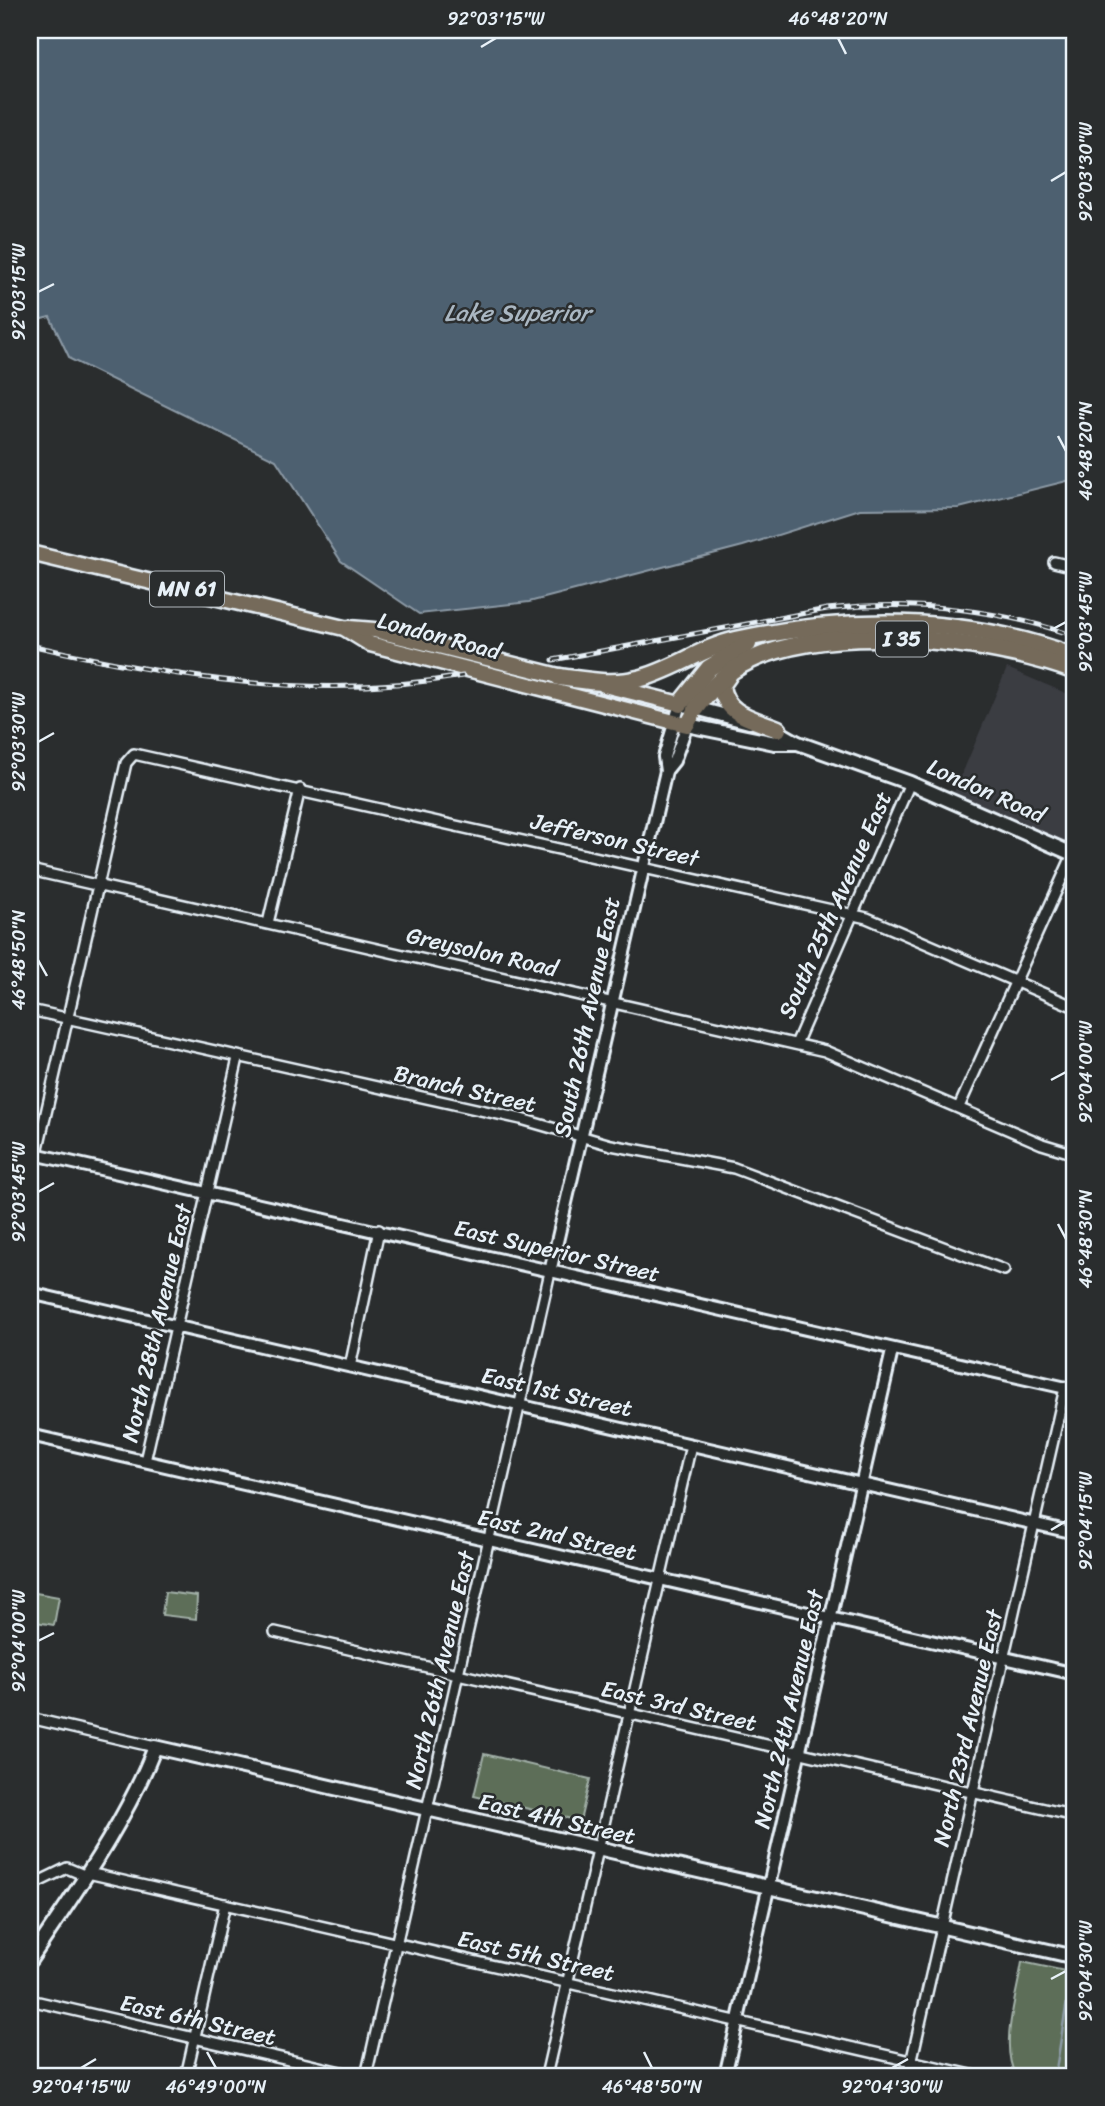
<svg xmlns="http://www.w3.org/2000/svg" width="1105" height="2106" font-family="Sriracha,sans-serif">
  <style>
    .built { fill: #3b3c42 }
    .green { fill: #5d6e58; stroke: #a2b0a8; stroke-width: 2 }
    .water { fill: #4e6070; stroke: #8c9aa6; stroke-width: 2 }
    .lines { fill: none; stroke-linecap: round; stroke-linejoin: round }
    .stream { stroke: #8c9aa6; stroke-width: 2.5 }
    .minor-casing { stroke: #e8f1f8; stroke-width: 14 }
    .tertiary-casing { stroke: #e8f1f8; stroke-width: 16 }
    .secondary-casing { stroke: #e8f1f8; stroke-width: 18 }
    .trunk-casing { stroke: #e8f1f8; stroke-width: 19 }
    .motorway-casing { stroke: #e8f1f8; stroke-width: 21 }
    .minor { stroke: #2a2d2e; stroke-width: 9 }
    .tertiary { stroke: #2a2d2e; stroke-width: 10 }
    .secondary { stroke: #2a2d2e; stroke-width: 12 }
    .trunk { stroke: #746a5a; stroke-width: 14 }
    .motorway { stroke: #746a5a; stroke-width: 16 }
    .rail-casing { stroke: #e8f1f8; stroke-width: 5 }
    .rail { stroke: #2a2d2e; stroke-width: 2.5; stroke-dasharray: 8; stroke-linecap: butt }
    .ticks { fill: none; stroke: #e8f1f8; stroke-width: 2.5 }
    .labels { text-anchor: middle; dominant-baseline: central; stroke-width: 5; stroke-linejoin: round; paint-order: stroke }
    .shield { fill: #2a2d2e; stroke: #afb6bb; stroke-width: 2 }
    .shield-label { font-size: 21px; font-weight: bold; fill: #e8f1f8 }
    .street-label { font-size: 23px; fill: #e8f1f8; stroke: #2a2d2e }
    .water-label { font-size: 24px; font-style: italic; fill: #aab7c2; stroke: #2a2d2e }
    .neatline { fill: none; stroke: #e8f1f8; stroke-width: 2.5 }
    .ticks-label { font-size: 18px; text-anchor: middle; fill: #e8f1f8 }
  </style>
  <rect width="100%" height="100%" fill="#2a2d2e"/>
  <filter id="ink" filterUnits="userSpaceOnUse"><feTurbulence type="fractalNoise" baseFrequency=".0143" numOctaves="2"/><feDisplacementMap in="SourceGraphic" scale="14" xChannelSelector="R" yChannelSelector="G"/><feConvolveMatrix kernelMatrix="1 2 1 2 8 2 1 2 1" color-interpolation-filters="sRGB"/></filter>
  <g filter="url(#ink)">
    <polygon class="built" points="1007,668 1075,697 1075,848 953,795"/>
    <g class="green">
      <polygon points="30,1592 59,1597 54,1625 30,1621"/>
      <polygon points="165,1592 197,1596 196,1619 162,1615"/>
      <polygon points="484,1754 590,1779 580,1821 474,1796"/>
      <path d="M 1022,1962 L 1075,1973 L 1075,2076 L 1016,2076 C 999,2046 1017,1996 1022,1962 Z"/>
    </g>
    <polygon class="water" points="30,30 1075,30 1075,479 959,508 860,509 743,546 529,602 419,614 341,561 276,460 70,359 50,317 30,322"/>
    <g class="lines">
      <polyline class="stream" points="1055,2076 1071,1976"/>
      <g class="minor-casing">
        <g id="minor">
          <polyline points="1054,562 1075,567"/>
          <polyline points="30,870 825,1051 1042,1144 1075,1154"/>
          <polyline points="268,923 300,789"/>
          <polyline points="30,1010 521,1119 611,1145 734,1168 1004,1270"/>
          <polyline points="796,1044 910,783"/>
          <polyline points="959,1107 1073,854"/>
          <polyline points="30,1183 126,763 134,754 867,918 1075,1007"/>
          <polyline points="350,1367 379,1230"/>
          <polyline points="145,1461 238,1058"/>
          <polyline points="275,1632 1075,1816"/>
          <polyline points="30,1718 155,1747"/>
          <polyline points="88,1873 976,2076"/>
          <polyline points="30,1886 67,1868 86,1876"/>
          <polyline points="30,2000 358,2076"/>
          <polyline points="186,2076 225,1904"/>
          <polyline points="366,2076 550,1272"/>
          <polyline points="546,2076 691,1445"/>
          <polyline points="908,2076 1065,1388"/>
        </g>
      </g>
      <g class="tertiary-casing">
        <g id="tertiary">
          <polyline points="666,771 674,761 687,725"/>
          <polyline points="30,1153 1075,1390"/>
          <polyline points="550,1272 666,771 664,757 680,704"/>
          <polyline points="30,1293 1075,1533"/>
          <polyline points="30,1435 1075,1674"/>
          <polyline points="725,2076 892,1351"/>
        </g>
      </g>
      <g class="secondary-casing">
        <g id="secondary">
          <polyline points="680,704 749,722"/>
          <polyline points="687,725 775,743 798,743"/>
          <polyline points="770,727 798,743 910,783 1075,855"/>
          <path d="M 30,1960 C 75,1892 125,1824 155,1747 L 1075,1957"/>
        </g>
      </g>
      <g class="trunk-casing">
        <g id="trunk">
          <polyline points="30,553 344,628 370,644 674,722 687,725 696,709"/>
          <polyline points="349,628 374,630 567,678"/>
          <polyline points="604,685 680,704"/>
        </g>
      </g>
      <g class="motorway-casing">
        <g id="motorway">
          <path d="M 728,676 L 721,686 C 725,715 753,719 778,729"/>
          <path d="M 559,677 C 584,680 612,686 638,679 C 672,671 701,648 736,640 C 849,616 966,616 1075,657"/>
          <polyline points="680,704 709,668 748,644"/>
          <path d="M 696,709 C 707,694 718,680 733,670 C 811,617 991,639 1075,671"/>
        </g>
      </g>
      <use href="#minor" class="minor"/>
      <use href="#tertiary" class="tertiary"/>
      <use href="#secondary" class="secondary"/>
      <use href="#trunk" class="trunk"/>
      <use href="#motorway" class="motorway"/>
      <g class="rail-casing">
        <g id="rail">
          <path d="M 30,645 C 174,678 315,701 463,676"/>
          <path d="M 553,660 L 827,609 C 912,600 994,608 1075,636"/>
        </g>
      </g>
      <use href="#rail" class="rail"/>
    </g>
  </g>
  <path class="ticks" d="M 838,38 L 846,54M 481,47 L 496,38M 1051,181 L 1066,172M 38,292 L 54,284M 1058,436 L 1066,451M 1051,630 L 1066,622M 38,742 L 54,733M 38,960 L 47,976M 1051,1080 L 1066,1072M 38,1192 L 54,1183M 1058,1224 L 1066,1239M 1051,1530 L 1066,1521M 38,1641 L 54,1633M 1051,1979 L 1066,1971M 207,2052 L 216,2068M 644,2052 L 652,2068M 81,2068 L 96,2059M 892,2068 L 908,2059"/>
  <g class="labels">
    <g class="shield">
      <rect x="150" y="571.5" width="74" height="35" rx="5"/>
      <rect x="876" y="621.5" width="52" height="35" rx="5"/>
    </g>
    <g class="shield-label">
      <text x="187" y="589">MN 61</text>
      <text x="902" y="639">I 35</text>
    </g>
    <g class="street-label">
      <text transform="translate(439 636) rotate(15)">London Road</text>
      <text transform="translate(986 791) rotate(24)">London Road</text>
      <text transform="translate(615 840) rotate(13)">Jefferson Street</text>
      <text transform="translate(835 905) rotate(-66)">South 25th Avenue East</text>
      <text transform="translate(482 952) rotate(13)">Greysolon Road</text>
      <text transform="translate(587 1017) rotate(-78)">South 26th Avenue East</text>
      <text transform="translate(465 1089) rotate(13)">Branch Street</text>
      <text transform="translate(557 1251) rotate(13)">East Superior Street</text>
      <text transform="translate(157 1323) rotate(-77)">North 28th Avenue East</text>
      <text transform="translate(557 1392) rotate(13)">East 1st Street</text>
      <text transform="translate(557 1535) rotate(13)">East 2nd Street</text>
      <text transform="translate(440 1670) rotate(-77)">North 26th Avenue East</text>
      <text transform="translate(679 1706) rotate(13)">East 3rd Street</text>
      <text transform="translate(789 1709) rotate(-77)">North 24th Avenue East</text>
      <text transform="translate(968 1728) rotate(-77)">North 23rd Avenue East</text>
      <text transform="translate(557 1819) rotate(13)">East 4th Street</text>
      <text transform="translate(536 1956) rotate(13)">East 5th Street</text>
      <text transform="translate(198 2020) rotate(13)">East 6th Street</text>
    </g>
    <g class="water-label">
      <text x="517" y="313">Lake Superior</text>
    </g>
  </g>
  <rect width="1105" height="2106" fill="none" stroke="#2a2d2e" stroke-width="77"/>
  <rect x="38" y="38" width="1028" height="2030" class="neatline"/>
  <g class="ticks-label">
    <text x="496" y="25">92°03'15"W</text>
    <text x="838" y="25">46°48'20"N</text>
    <text transform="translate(1086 172) rotate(-90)" y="6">92°03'30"W</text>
    <text transform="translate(19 292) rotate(-90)" y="6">92°03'15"W</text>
    <text transform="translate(1086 451) rotate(-90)" y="6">46°48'20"N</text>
    <text transform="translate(1086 622) rotate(-90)" y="6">92°03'45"W</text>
    <text transform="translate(19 742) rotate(-90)" y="6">92°03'30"W</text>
    <text transform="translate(19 960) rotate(-90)" y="6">46°48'50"N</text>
    <text transform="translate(1086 1072) rotate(-90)" y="6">92°04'00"W</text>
    <text transform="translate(19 1192) rotate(-90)" y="6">92°03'45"W</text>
    <text transform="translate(1086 1239) rotate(-90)" y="6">46°48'30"N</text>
    <text transform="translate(1086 1521) rotate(-90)" y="6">92°04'15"W</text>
    <text transform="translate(19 1641) rotate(-90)" y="6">92°04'00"W</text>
    <text transform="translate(1086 1971) rotate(-90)" y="6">92°04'30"W</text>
    <text x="81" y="2093">92°04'15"W</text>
    <text x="216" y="2093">46°49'00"N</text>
    <text x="652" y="2093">46°48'50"N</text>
    <text x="892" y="2093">92°04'30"W</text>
  </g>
</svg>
